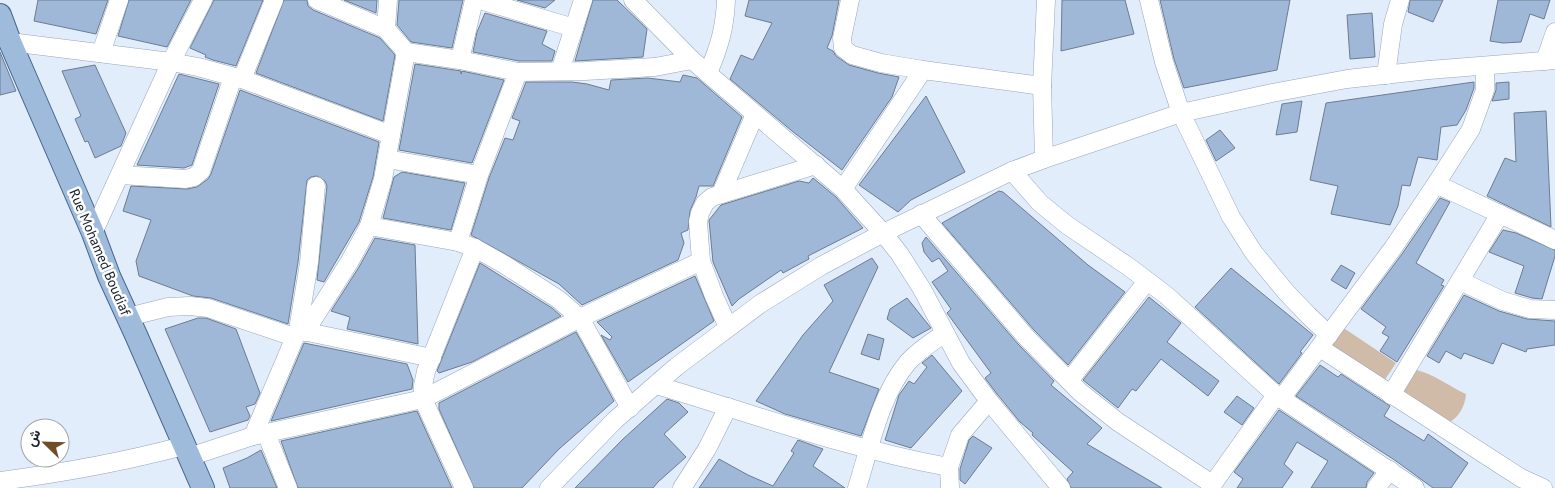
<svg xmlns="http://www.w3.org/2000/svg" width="1555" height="488" font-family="'PT Sans',Vazirmatn,sans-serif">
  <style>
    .green { fill: #cfbba8 }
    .building { fill: #9fb8d7; stroke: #6c7c91 }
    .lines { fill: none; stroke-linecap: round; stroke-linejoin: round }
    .minor-casing { stroke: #96a7bd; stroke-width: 19 }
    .major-casing { stroke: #46668e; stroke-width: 24 }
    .minor { stroke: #fff; stroke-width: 18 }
    .major { stroke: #9fbbdc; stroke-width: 22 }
    .labels { text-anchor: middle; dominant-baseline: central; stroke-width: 5; stroke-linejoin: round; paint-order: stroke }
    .street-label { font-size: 14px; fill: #181f27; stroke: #fff }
  </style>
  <rect width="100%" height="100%" fill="#e2edfb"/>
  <g class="green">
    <polygon points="1339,325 1396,363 1382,384 1325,346"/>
    <path d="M 1409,369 C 1431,371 1446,385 1466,394 C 1465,407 1458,419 1446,424 L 1397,390 Z"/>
  </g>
  <g class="building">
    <polygon points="38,0 108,0 96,34 34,21"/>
    <polygon points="129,0 191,0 167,47 118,36"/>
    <polygon points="214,0 263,0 236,66 213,60 205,57 206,55 190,48"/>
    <polygon points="284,0 307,0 308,6 313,10 380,38 395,55 383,121 256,73"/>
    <polygon points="344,0 377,0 376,13"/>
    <polygon points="399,0 463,0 452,48 411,42 397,25"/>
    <polygon points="517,0 555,0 545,8"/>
    <polygon points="593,0 617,0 647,29 643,57 575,61"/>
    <polygon points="749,0 839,0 832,36 827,48 833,51 836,56 849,65 878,73 899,77 892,97 842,170 792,131 730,79 741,55 753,60 772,23 745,16"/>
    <polygon points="1062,0 1125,0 1134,34 1061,51"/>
    <polygon points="1160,0 1290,0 1277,70 1184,88 1174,59"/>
    <polygon points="1410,0 1443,0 1433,22 1408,12"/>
    <polygon points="1498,0 1550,0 1544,19 1530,14 1521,42 1503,43 1490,41"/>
    <polygon points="485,13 547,31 542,44 555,51 552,61 519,61 473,52 477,32"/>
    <polygon points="1372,13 1375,57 1350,59 1347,15"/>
    <polygon points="0,52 16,91 0,95"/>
    <polygon points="415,64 461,71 461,74 462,71 504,80 472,163 399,150"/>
    <polygon points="95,65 126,133 121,146 95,158 88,141 85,142 75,119 81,116 62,71"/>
    <polygon points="179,74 219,84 192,165 184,168 137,165"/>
    <polygon points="683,75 697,78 742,117 713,186 699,186 696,197 690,211 688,230 681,233 684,243 678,260 582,305 559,284 471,235 489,178 505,138 513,140 520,121 512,118 526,82 572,82 587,84 609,90 611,80 648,78 680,82"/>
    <polygon points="1474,82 1474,88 1466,110 1457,125 1441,127 1437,160 1418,157 1410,186 1402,185 1398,206 1390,225 1331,214 1338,186 1310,180 1326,103"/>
    <polygon points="1509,82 1509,99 1492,101 1496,90 1496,83"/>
    <polygon points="240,90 379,142 373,177 359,222 324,282 317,280 327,186 325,181 317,176 311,177 307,180 298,262 288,324 211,298 193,296 139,276 136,261 151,220 123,211 131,186 187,189 197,187 208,179 211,174"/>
    <polygon points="926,96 965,172 911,200 898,212 859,185"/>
    <polygon points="1302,101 1297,132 1276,135 1282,104"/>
    <polygon points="1546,111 1551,227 1487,196 1505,158 1516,162 1514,113"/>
    <polygon points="1220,130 1235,148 1216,161 1206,140"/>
    <polygon points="402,172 465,183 451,230 383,218 394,177"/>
    <polygon points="813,178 836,197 863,228 808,256 809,259 783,273 781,270 739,299 732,306 713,262 709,220 721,205 799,181 809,183"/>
    <polygon points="999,191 1003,192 1088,265 1125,292 1068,365 1034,330 942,223"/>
    <polygon points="1440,198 1450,202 1416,263 1444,280 1441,285 1444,286 1397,362 1380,351 1389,337 1382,333 1386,327 1361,309 1402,254"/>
    <polygon points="1503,230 1516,233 1555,250 1555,256 1542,299 1532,298 1515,293 1524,266 1489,252"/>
    <polygon points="926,237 1018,344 1054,381 1051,385 1102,428 1087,444 1162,488 1071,488 1067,479 1073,472 1032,435 1033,433 1020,422 997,394 985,378 991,373 947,313 951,309 932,282 948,271 939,258 932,262 924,252 922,243"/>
    <polygon points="375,238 415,245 418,344 347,329 350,317 331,311 359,267"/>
    <polygon points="872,258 878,267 829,372 879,389 861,436 785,414 756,401 803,335 833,301 824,285"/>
    <polygon points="480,263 552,308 561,316 472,362 439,373 437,371"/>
    <polygon points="1341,265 1355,273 1346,289 1331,280"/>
    <polygon points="1231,268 1313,335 1300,352 1302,353 1279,384 1195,307"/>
    <polygon points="695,276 714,321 628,382 601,335 610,340 612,337 597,322"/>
    <polygon points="1464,295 1499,311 1527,319 1555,321 1555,345 1527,349 1526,352 1502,343 1493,364 1464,353 1461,359 1446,351 1439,363 1427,356"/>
    <polygon points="1149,297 1181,323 1167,342 1219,381 1208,396 1161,359 1136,391 1132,389 1118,408 1083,380"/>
    <polygon points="907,298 931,328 913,338 887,319 890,309"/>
    <polygon points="198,318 206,318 236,329 260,393 255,404 246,407 250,416 248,420 210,432 165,329"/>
    <polygon points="576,332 614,401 559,449 522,488 474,488 439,409 439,403"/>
    <polygon points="868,334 884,339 879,360 861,354"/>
    <polygon points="304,343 407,364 413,380 412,389 271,421"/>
    <polygon points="932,355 962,391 911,448 885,440 899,395 909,381 914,384 927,367 922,363"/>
    <polygon points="1320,365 1338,377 1341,374 1390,406 1384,416 1424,441 1428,434 1468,463 1451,488 1433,488 1396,461 1296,396"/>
    <polygon points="1237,396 1254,408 1242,425 1224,412"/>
    <polygon points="667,399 679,403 688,412 664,434 686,457 658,482 653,488 575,488 622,440"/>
    <polygon points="1279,410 1374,473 1367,482 1366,488 1311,488 1328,461 1297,442 1284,464 1293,472 1282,488 1237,488 1243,479 1234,472"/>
    <polygon points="417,411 452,488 298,488 281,441"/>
    <polygon points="973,436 992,448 965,484 960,480 960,469 969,440"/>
    <polygon points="798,440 823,449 813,466 845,488 699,488 719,459 748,475 773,486 794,453 791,451"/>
    <polygon points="261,450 277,488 230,488 223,468 247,458"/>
  </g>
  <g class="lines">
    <g class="minor-casing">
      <g id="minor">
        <polyline points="317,0 386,29"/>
        <polyline points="388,0 386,29 406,52 460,60 518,72 585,71 655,67 692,60"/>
        <polyline points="480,0 574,28"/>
        <polyline points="633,0 692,60 843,189 883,233 899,253 922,289 961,363 989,401 1061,488"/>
        <polyline points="850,0 842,38 843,48 852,55 881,63 923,70 1042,86"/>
        <polyline points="1149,0 1164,62 1181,113 1231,217 1254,253 1286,292 1308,315 1329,335"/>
        <polyline points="10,42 171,62 198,67 242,79 391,135"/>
        <polyline points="101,53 119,0"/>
        <polyline points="460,60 474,0"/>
        <polyline points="1545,61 1555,32"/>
        <polyline points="560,71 583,0"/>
        <path d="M 708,73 C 719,48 725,28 726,0"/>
        <polyline points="1386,75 1393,24 1400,0"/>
        <polyline points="242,79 274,0"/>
        <polyline points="387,159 479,175"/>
        <polyline points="1044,159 1042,86 1046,0"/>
        <polyline points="1012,171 1040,203 1067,225 1129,267 1166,295 1276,395 1415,488"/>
        <polyline points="120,175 185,179 194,177 201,171 233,77"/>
        <polyline points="1436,184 1555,240"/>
        <polyline points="843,189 923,70"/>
        <polyline points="721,194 755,114"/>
        <polyline points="921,214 1026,337 1080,392 1118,422 1212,484"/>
        <polyline points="369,226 458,242 475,248 505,265 558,299 580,318 630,408"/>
        <polyline points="93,233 171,62 203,0"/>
        <polyline points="458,242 479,175 518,72"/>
        <polyline points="1460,281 1503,301 1530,309 1555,310"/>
        <polyline points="128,317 168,307 190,306 208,308 294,337"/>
        <polyline points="728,327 714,296 701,261 698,222 700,213 705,203 712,197 816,165"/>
        <polyline points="298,330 432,358"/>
        <polyline points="305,332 350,261 369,226 383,179 406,52"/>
        <polyline points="1320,348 1521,478 1543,488"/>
        <polyline points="1069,381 1147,281"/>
        <path d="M 656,385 C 753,414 849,449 949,467"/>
        <polyline points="1391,395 1500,214"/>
        <polyline points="1281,399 1393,248 1436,184 1471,129 1485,90 1485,66"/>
        <polyline points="266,433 288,488"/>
        <polyline points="253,436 298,330 309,263 316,186"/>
        <polyline points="189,457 253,436 423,399 580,318 701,261"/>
        <path d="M 0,481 C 62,473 123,462 183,446"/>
        <polyline points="464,488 423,399 423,386 426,371 475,248"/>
        <polyline points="549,488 615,420 676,367 760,304 821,266 883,233 1012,171 1044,159 1181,113 1272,93 1347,79 1429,70 1555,60"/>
        <polyline points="682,488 707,449 728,407"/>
        <path d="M 857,488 C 870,447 880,395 908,362 C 919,350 932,342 945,333"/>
        <polyline points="950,488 949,467 960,435 989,401"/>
        <polyline points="1210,488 1276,395"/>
        <polyline points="1376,488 1390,470"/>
      </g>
    </g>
    <g class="major-casing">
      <polyline id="major" points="0,15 10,42 93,233 109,276 136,335 203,488"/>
    </g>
    <use href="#minor" class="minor"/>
    <use href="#major" class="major"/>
  </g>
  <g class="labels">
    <g class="street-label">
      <text transform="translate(100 252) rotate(67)">Rue Mohamed Boudiaf</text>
    </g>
  </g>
  <g transform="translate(45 443) rotate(293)"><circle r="24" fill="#ffffff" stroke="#a3a5a9"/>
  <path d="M0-4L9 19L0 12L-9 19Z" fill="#704d27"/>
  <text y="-8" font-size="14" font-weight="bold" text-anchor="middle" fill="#181f27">ش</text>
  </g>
</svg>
